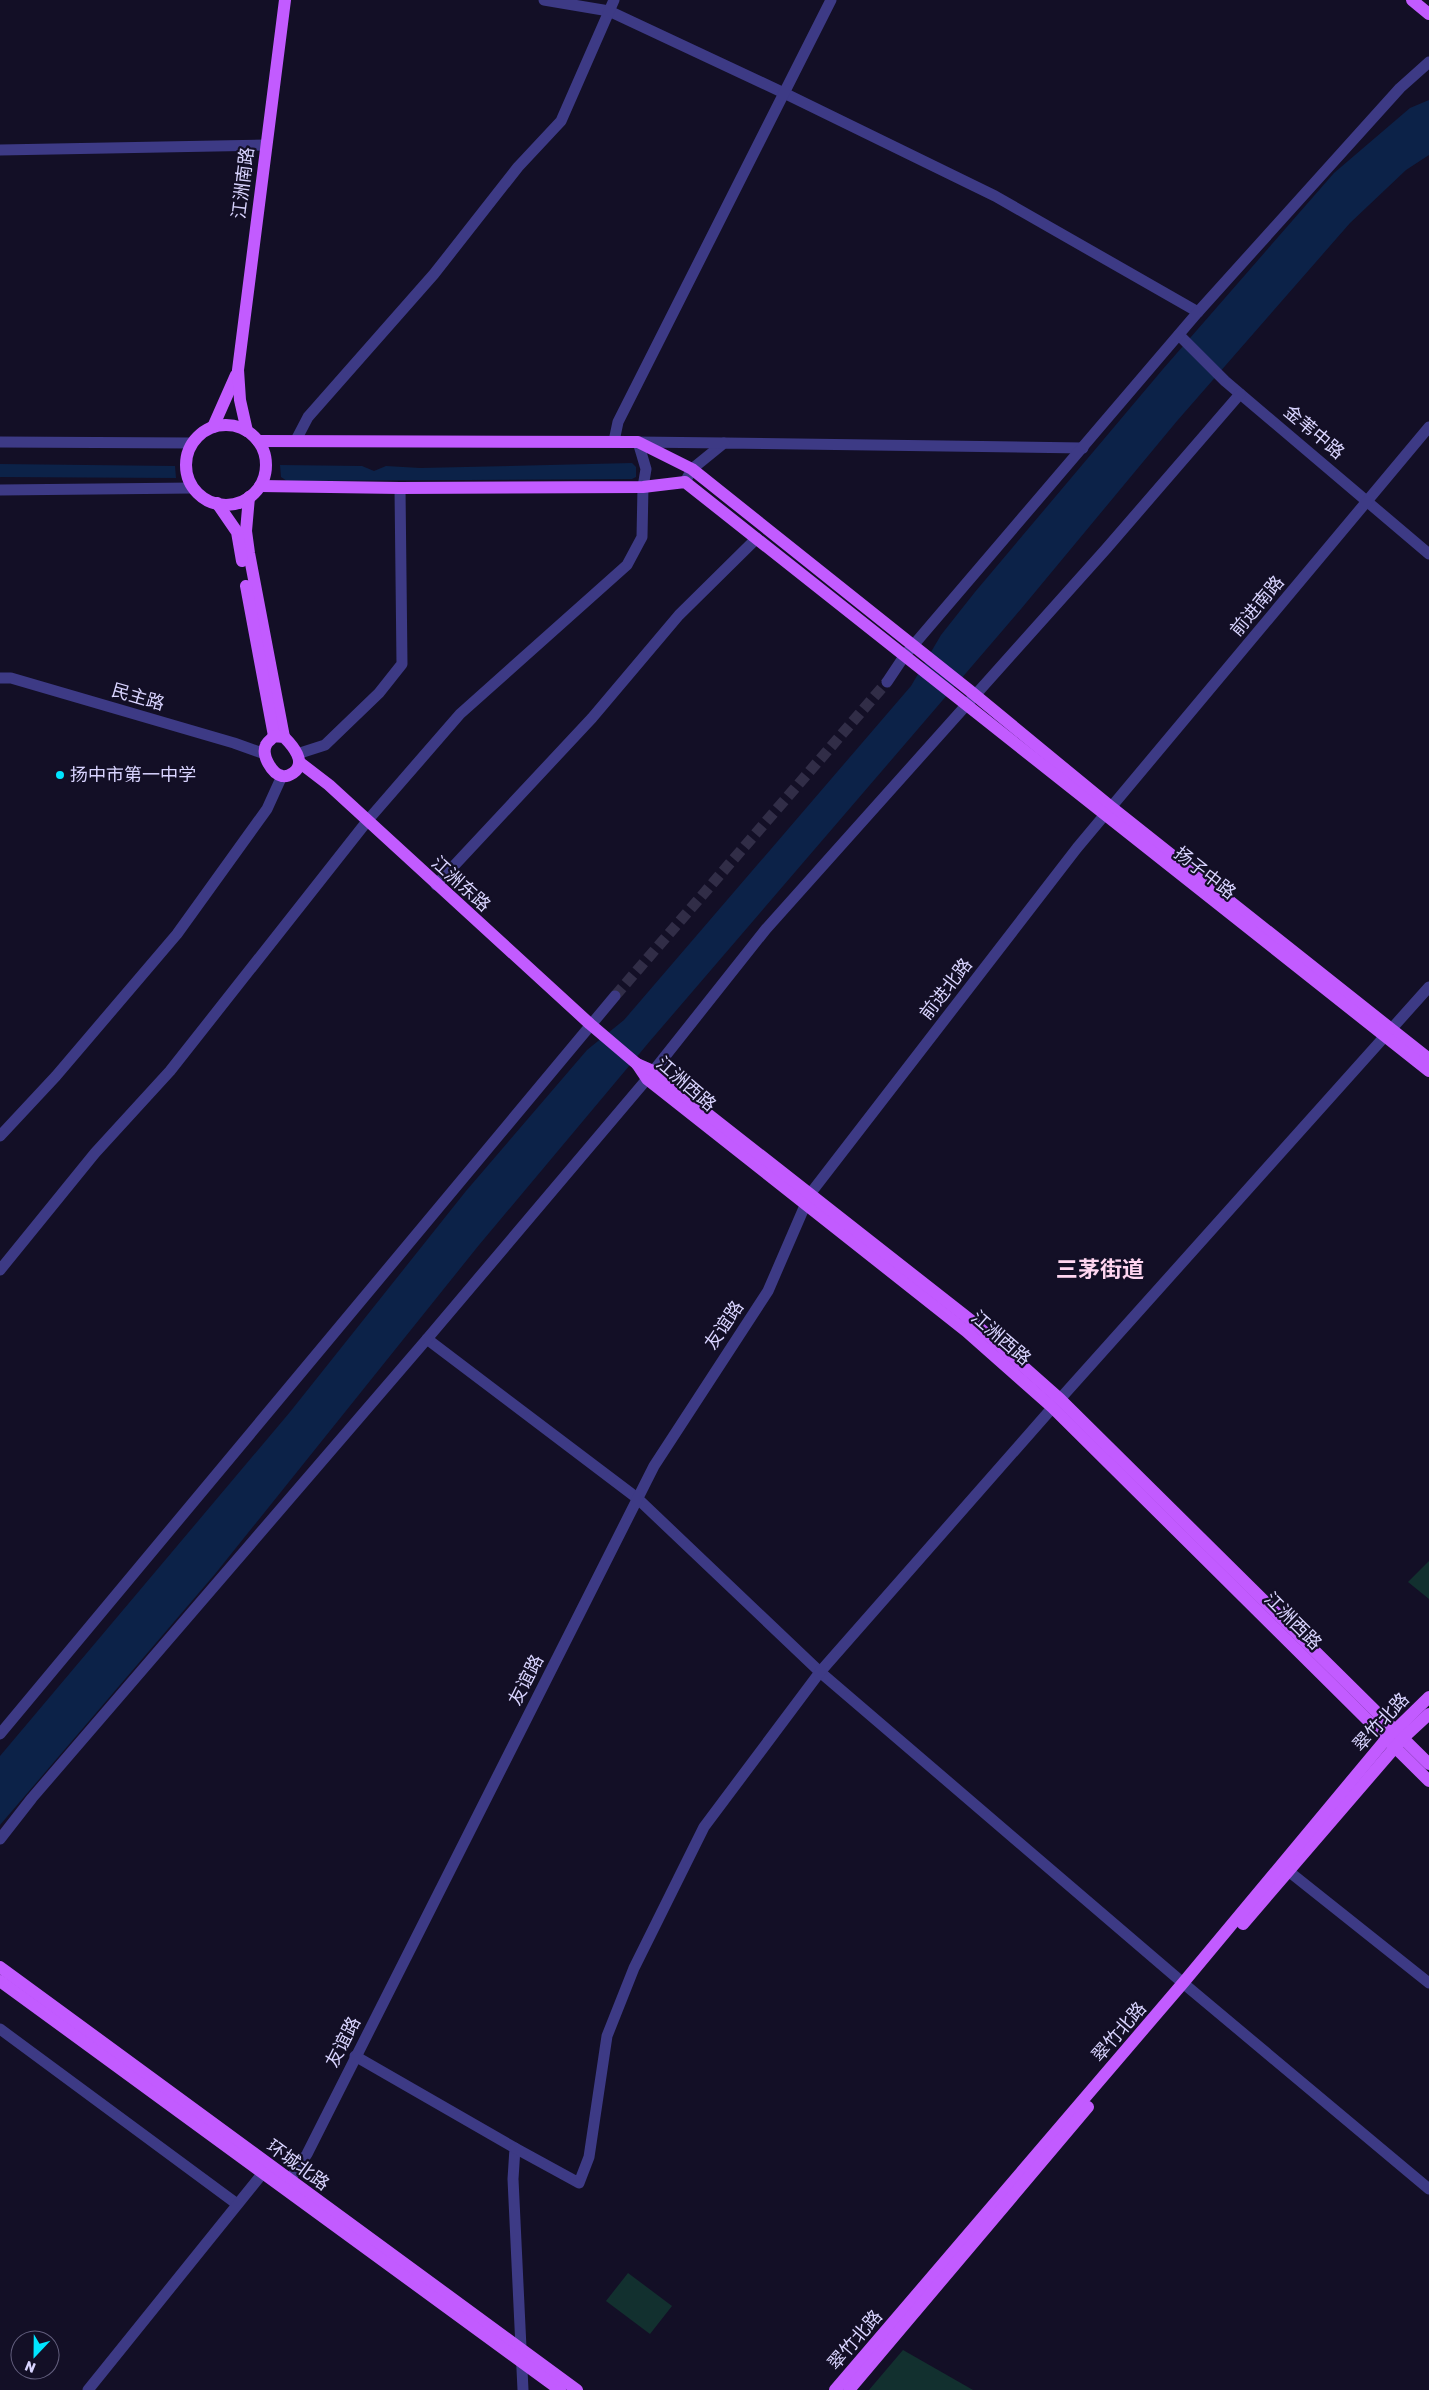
<svg xmlns="http://www.w3.org/2000/svg" width="1429" height="2390" font-family="Rubik,'Noto Sans SC',sans-serif">
  <style>
    .green { fill: #12302f }
    .water { fill: #0c2248 }
    .lines { fill: none; stroke-linecap: round; stroke-linejoin: round }
    .minor-tunnel { stroke: #312d47; stroke-width: 11; stroke-dasharray: 11 5.5; stroke-linecap: butt }
    .minor { stroke: #3d3a85; stroke-width: 11 }
    .major { stroke: #c25bff; stroke-width: 12 }
    .poi-dot { fill: #00e5ff; stroke: #130f26; stroke-width: 2 }
    .labels { text-anchor: middle; dominant-baseline: central; stroke-width: 4.5; stroke-linejoin: round; paint-order: stroke }
    .street-label { font-size: 18px; fill: #d9d4ff; stroke: #130f26 }
    .poi-label { font-size: 18px; fill: #d9d4ff; stroke: #130f26; text-anchor: start }
    .district-label { font-size: 22px; font-weight: bold; fill: #ffd6f0; stroke: #130f26 }
  </style>
  <rect width="100%" height="100%" fill="#130f26"/>
  <g class="green">
    <polygon points="1429,1561 1429,1599 1408,1582"/>
    <polygon points="628,2273 672,2306 650,2334 606,2301"/>
    <polygon points="903,2350 973,2390 869,2390"/>
  </g>
  <g class="water">
    <polygon points="1429,100 1429,155 1406,170 1350,223 1177,421 1021,609 650,1041 479,1245 215,1574 0,1825 0,1756 290,1412 466,1191 587,1050 624,1020 911,686 941,635 975,592 1163,369 1334,173 1410,108"/>
    <polygon points="632,463 636,467 636,477 632,479 287,481 281,477 280,465 362,466 374,471 386,466 420,468"/>
    <polygon points="0,464 175,466 176,478 0,477"/>
  </g>
  <g class="lines">
    <polyline class="minor-tunnel" points="615,996 887,682"/>
    <g class="minor">
      <polyline points="544,0 609,11 784,93 995,196 1198,312"/>
      <polyline points="0,150 265,145"/>
      <polyline points="1179,335 1225,381 1429,554"/>
      <polyline points="296,440 308,417 434,274 518,167 561,121 614,0"/>
      <polyline points="614,441 618,422 831,0"/>
      <polyline points="0,442 192,443"/>
      <polyline points="685,482 692,469 724,443 1083,448"/>
      <polyline points="0,490 193,488"/>
      <polyline points="0,678 11,678 234,743 265,754"/>
      <polyline points="887,682 905,655 1198,312 1400,88 1429,62"/>
      <polyline points="297,754 325,745 379,693 402,664 400,488"/>
      <polyline points="436,885 592,718 679,615 757,538"/>
      <polyline points="0,1136 56,1076 177,934 267,809 282,776"/>
      <polyline points="0,1270 95,1153 170,1071 368,820 460,714 627,565 642,537 643,487 646,469 638,442 724,443"/>
      <polyline points="427,1339 637,1498 820,1672 1183,1983 1429,2189"/>
      <polyline points="0,1734 615,996"/>
      <polyline points="0,1839 32,1798 427,1339 647,1079 766,929 1106,549 1240,394"/>
      <polyline points="1287,1870 1429,1983"/>
      <polyline points="0,2029 237,2204"/>
      <polyline points="355,2056 515,2148 513,2179 523,2390"/>
      <polyline points="515,2148 579,2183 589,2157 607,2036 634,1968 704,1827 820,1672 1060,1399 1429,987"/>
      <polyline points="285,2187 307,2154 654,1466 768,1291 810,1194 1077,848 1429,427"/>
      <polyline points="88,2390 262,2174"/>
    </g>
    <g class="major">
      <polyline points="1412,0 1429,14"/>
      <circle cx="226" cy="465" r="40"/>
      <polyline points="213,427 236,375"/>
      <polyline points="247,431 240,400 238,370 285,0"/>
      <polyline points="258,441 638,442 692,469 969,690 1111,807 1429,1059"/>
      <polyline points="260,486 400,488 643,487 685,482 1429,1071"/>
      <polyline points="249,497 246,531 249,553 284,737"/>
      <polyline points="217,503 237,532 242,561"/>
      <polyline points="246,586 274,736"/>
      <path d="M 274,736 L 284,737 C 292,745 308,763 293,773 C 290,775 286,777 282,776 C 272,774 261,755 266,745 C 267,742 272,739 274,736 Z"/>
      <polyline points="299,762 329,785 590,1024 637,1064 647,1079 966,1331 1052,1407 1429,1781"/>
      <polyline points="637,1064 653,1071 973,1322 1060,1399 1429,1764"/>
      <polyline points="1243,1924 1403,1738 1429,1714"/>
      <polyline points="0,1967 577,2390"/>
      <polyline points="0,1981 560,2390"/>
      <polyline points="835,2390 1183,1983 1387,1738 1429,1697"/>
      <polyline points="849,2390 1088,2107"/>
    </g>
  </g>
  <circle class="poi-dot" cx="60" cy="775" r="5"/>
  <g class="labels">
    <g class="street-label">
      <text transform="translate(243 183) rotate(-83)">江洲南路</text>
      <text transform="translate(1314 432) rotate(40)">金苇中路</text>
      <text transform="translate(1257 606) rotate(-50)">前进南路</text>
      <text transform="translate(138 697) rotate(16)">民主路</text>
      <text transform="translate(1205 873) rotate(38)">扬子中路</text>
      <text transform="translate(461 884) rotate(42)">江洲东路</text>
      <text transform="translate(946 989) rotate(-52)">前进北路</text>
      <text transform="translate(686 1084) rotate(41)">江洲西路</text>
      <text transform="translate(724 1325) rotate(-56)">友谊路</text>
      <text transform="translate(1001 1338) rotate(41)">江洲西路</text>
      <text transform="translate(1293 1621) rotate(45)">江洲西路</text>
      <text transform="translate(526 1680) rotate(-63)">友谊路</text>
      <text transform="translate(1381 1722) rotate(-47)">翠竹北路</text>
      <text transform="translate(1119 2032) rotate(-49)">翠竹北路</text>
      <text transform="translate(343 2042) rotate(-63)">友谊路</text>
      <text transform="translate(298 2165) rotate(36)">环城北路</text>
      <text transform="translate(855 2340) rotate(-49)">翠竹北路</text>
    </g>
    <g class="poi-label">
      <text x="70" y="775">扬中市第一中学</text>
    </g>
    <g class="district-label">
      <text x="1100" y="1269">三茅街道</text>
    </g>
  </g>
  <g transform="translate(35 2355) rotate(202)"><circle r="24" fill="#130f26" stroke="#625e7d"/>
  <path d="M0-4L9 19L0 12L-9 19Z" fill="#00e5ff"/>
  <text y="-8" font-size="14" font-weight="bold" text-anchor="middle" fill="#d9d4ff">N</text>
  </g>
</svg>
